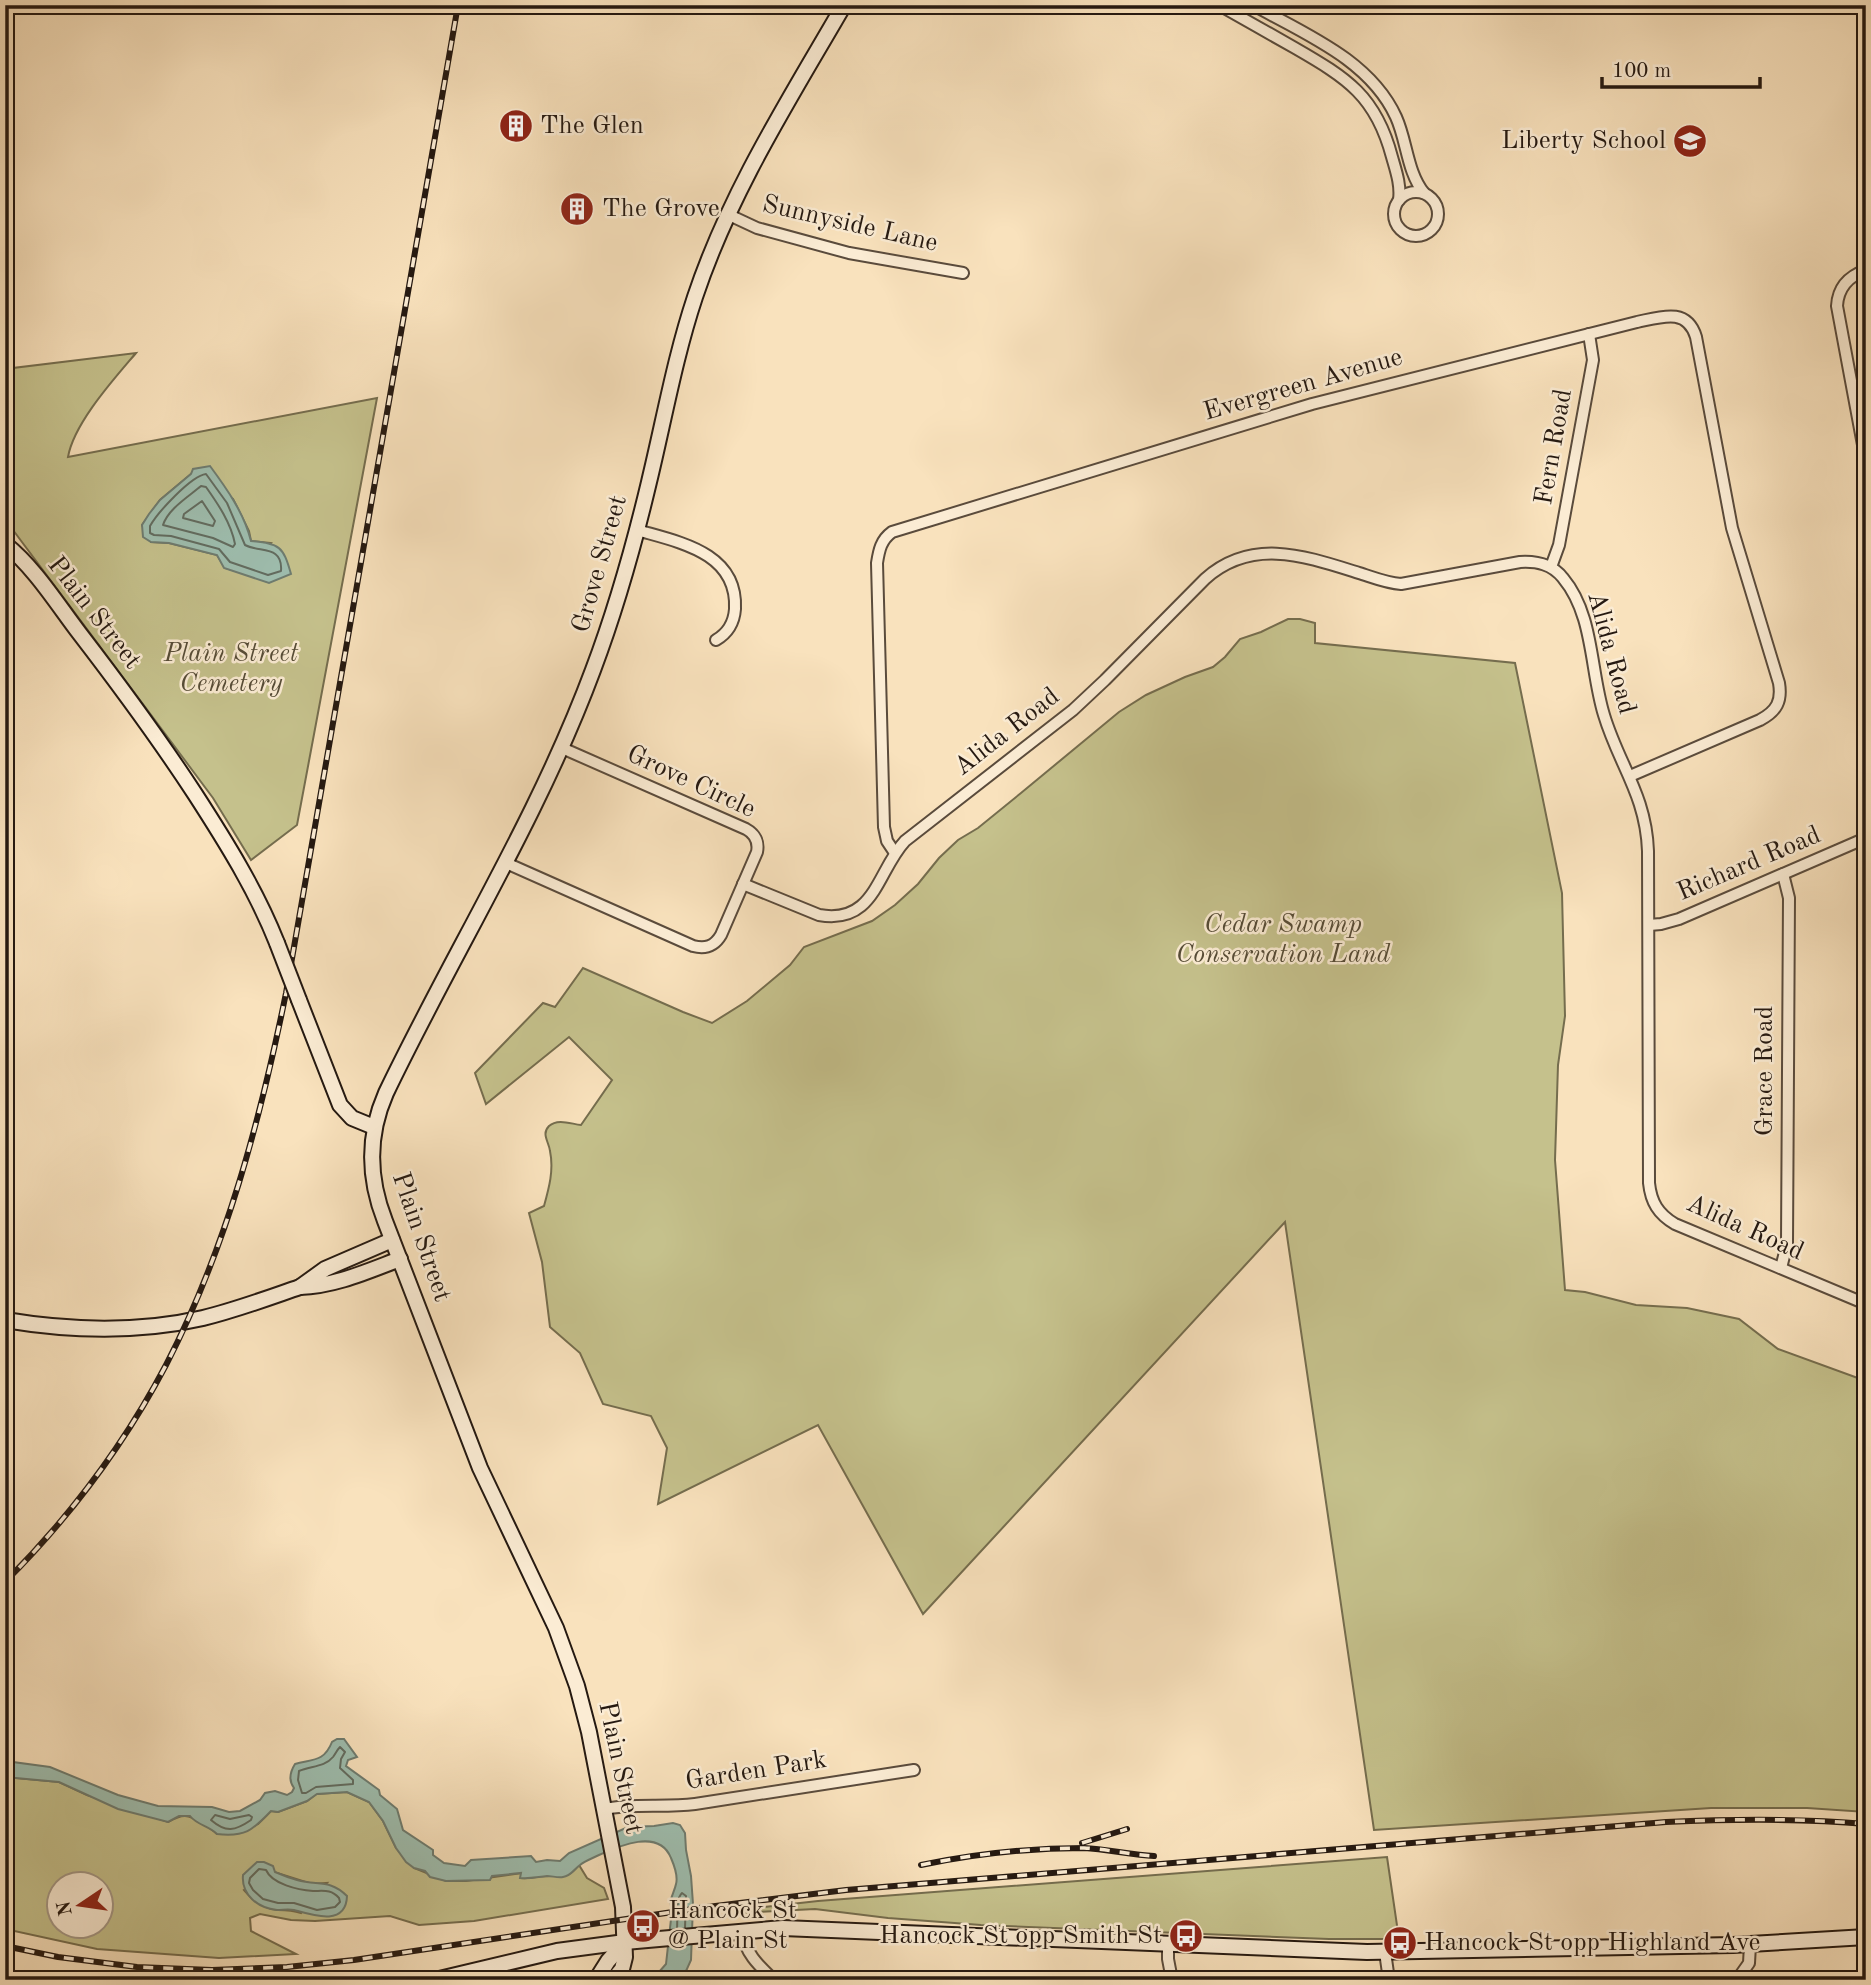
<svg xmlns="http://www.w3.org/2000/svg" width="1871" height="1985" font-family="'Old Standard TT',serif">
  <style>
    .green { fill: #c5c18c; stroke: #756d4e; stroke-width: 2; fill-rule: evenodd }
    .water { fill: #9ebeaf; stroke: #6e7c70; stroke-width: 2 }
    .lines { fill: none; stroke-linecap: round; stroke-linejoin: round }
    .shore { stroke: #626c60; stroke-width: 2 }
    .street-casing { stroke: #5a4b3c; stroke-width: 14 }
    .secondary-casing { stroke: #251911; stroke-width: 18 }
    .street { stroke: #fbecd4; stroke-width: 10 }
    .secondary { stroke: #fbecd4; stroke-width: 14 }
    .rail-casing { stroke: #251911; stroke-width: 6 }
    .rail { stroke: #fbecd4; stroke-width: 3.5; stroke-dasharray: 10; stroke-linecap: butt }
    .secondary-bridge-casing { stroke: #251911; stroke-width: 18; stroke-linecap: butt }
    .secondary-bridge { stroke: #fbecd4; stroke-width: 14 }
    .labels { text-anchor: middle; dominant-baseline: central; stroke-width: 5; stroke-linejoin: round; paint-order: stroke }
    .poi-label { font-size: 26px; fill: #251911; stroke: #fbecd4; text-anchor: start }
    .street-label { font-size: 26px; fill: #251911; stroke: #fbecd4 }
    .park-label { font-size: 26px; font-style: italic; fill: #554b36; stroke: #fbecd4 }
  </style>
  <rect width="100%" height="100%" fill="#f9e2bd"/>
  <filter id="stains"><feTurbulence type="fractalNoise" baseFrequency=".00286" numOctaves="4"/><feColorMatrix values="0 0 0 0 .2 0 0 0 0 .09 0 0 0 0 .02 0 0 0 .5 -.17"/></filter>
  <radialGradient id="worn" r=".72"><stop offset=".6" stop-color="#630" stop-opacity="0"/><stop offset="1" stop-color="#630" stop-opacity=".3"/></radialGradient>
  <g class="green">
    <path d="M 136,353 C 114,379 74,423 68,457 L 377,398 L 297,825 L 251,860 L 213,798 L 10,526 L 5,524 L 5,369 ZM 191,474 L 233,499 L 249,531 L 251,541 L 271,543 L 246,574 L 225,568 L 217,555 L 169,543 L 151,542 L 142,525 L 160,500 Z"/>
    <path d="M 1288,619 L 1300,619 L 1315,623 L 1315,643 L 1515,663 L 1562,893 L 1565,1016 L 1558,1065 L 1555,1160 L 1565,1290 L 1585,1292 L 1636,1305 L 1687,1308 L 1739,1319 L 1778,1349 L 1866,1381 L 1866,1812 L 1807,1808 L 1711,1808 L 1374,1830 L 1285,1222 L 923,1614 L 818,1425 L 658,1504 L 667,1448 L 651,1416 L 603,1404 L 580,1353 L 550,1327 L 542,1262 L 529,1213 L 544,1206 C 549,1188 554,1170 550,1151 C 549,1142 541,1134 549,1126 C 558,1118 571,1124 581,1125 L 612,1080 L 569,1037 L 486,1104 L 475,1073 L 543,1003 L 555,1007 L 583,968 L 683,1012 L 712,1023 L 747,1001 L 790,965 L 804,947 L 872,921 L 895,905 L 918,884 L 939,858 L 958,840 L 978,828 L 1021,793 L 1119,712 L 1146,695 L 1185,677 L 1213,667 L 1225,657 L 1240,639 L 1261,632 Z"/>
    <path d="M 5,1777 L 59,1782 L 87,1795 L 168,1822 C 183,1814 187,1814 202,1823 C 208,1827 212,1829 217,1834 L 258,1824 L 271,1811 L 278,1812 L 307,1801 L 316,1794 L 347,1792 L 369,1802 L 383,1821 L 396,1848 L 414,1868 L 446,1881 L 466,1881 L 522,1873 L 521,1878 C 531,1879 539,1876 549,1876 C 564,1875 568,1879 579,1865 L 587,1878 L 604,1888 L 608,1899 L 474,1921 L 419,1925 L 390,1916 L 315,1921 L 291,1920 L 260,1914 L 250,1918 L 251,1931 L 296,1954 L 219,1958 L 97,1949 L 5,1929 ZM 274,1872 L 312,1884 L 327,1883 L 301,1913 C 292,1910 287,1910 278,1910 C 263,1909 253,1901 244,1890 ZM 60,1884 L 102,1884 L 102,1926 L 60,1926 Z"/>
    <polygon points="1387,1857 1399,1939 1329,1939 981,1925 888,1918 815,1909 737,1913 737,1910 818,1901"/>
  </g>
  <g class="water">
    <path d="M 210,466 C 227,489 244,513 251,541 C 280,544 283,546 291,574 L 269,583 L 224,568 L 217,555 L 169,543 L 151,542 L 143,537 L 142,525 L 149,514 L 160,500 L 191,474 L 193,469 Z"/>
    <path d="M 337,1739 L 344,1739 L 357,1757 L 348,1760 L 346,1766 L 379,1790 L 380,1795 L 397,1809 L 403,1830 L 433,1850 L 433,1855 L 444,1863 L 465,1866 L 471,1860 L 531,1856 L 536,1862 L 547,1860 L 560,1861 L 569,1853 L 628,1827 L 654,1826 L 673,1823 L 680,1825 L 685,1833 L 686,1850 L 691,1876 L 693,1904 L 691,1960 L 682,1980 L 652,1980 L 666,1964 L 672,1910 C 668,1899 674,1894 676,1884 C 678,1877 674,1865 671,1858 C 659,1828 619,1846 599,1855 C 593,1858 585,1861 580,1865 C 574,1869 571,1876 563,1877 C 558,1878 552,1876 547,1876 C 537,1877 530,1879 520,1878 L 521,1873 L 492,1876 L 490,1880 L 446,1881 L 430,1877 L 425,1871 L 414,1868 L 406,1862 L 396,1848 L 383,1821 L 369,1802 L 347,1792 L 317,1794 L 307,1801 L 278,1812 L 271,1811 C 252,1831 245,1837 217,1834 C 209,1826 197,1825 190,1816 L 179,1816 L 168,1822 L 118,1809 L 59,1782 L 5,1777 L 5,1761 L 50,1767 L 118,1795 L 158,1806 L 212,1807 L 229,1812 L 240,1811 L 260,1800 L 265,1793 L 275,1791 L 287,1795 L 292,1792 L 294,1788 C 288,1780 290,1772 295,1764 C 313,1759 324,1762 332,1742 Z"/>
    <path d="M 257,1862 L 264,1862 L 273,1866 L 275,1872 C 282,1875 290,1878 297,1880 C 318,1886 330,1879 347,1896 C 346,1927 312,1915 294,1910 C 288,1909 283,1910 277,1910 C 258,1908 241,1895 243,1875 Z"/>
  </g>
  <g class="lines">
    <g class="shore">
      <path d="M 206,474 L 227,503 L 245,545 C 260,553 283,545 281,571 L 268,575 L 230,562 L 219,549 L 171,536 L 154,535 L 150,533 L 150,526 C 158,512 191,476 206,474 Z"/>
      <path d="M 201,486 L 206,487 C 218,504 231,523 235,544 L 233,547 L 213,538 L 163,525 C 168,509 188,497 201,486 Z"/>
      <polygon points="202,501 215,521 213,526 183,518 184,514"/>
      <path d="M 340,1747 L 345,1752 L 341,1759 L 340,1768 L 353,1780 L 353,1784 L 316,1787 L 306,1793 L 302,1793 L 298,1780 L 299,1771 C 310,1766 325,1767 333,1757 C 336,1753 337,1750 340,1747 Z"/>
      <path d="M 249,1815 L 252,1817 L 251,1820 C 235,1831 226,1833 211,1820 L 215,1815 L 230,1819 Z"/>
      <path d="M 259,1869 L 266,1870 C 272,1884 298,1890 313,1891 C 324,1891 331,1889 339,1898 L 340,1902 L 335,1907 L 317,1910 L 294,1903 L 278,1903 L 263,1899 L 253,1890 L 249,1883 L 250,1878 Z"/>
      <path d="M 677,1929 C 678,1917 675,1900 682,1893 L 686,1896 L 685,1928"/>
    </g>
    <g class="street-casing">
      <g id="street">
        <path d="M 1219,5 C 1244,19 1270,34 1295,48 C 1347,78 1376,96 1392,157 C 1396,171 1401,185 1399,200"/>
        <path d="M 1253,5 C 1305,34 1370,60 1396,117 C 1407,141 1407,172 1424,193"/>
        <circle cx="1416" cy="214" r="22"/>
        <polyline points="727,214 757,228 849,253 963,273"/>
        <path d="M 1866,270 C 1849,276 1838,287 1837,306 L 1866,461"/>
        <path d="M 637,530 C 678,542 738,552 735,609 C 734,623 728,633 716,640"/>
        <polyline points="1551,567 1559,545 1593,360 1589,334"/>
        <path d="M 895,853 L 887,841 L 884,827 L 877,563 C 879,550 881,540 892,532 L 1312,404 L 1637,322 C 1661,317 1687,307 1696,337 L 1732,528 L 1779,683 C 1782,701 1777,711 1760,720 L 1630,776"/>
        <path d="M 506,863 L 693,946 C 705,949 714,947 721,935 L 757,852 C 759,842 755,834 746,829 L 562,748"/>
        <path d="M 743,884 L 819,915 C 875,925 877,871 905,841 L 1073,710 L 1105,680 L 1205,579 C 1252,537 1305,556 1359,573 C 1372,577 1386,583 1401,584 L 1520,562 C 1537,561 1552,564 1563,578 C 1594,615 1590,670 1604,715 C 1619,765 1646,795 1648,851 L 1649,1183 C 1651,1202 1658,1214 1675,1224 L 1866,1304"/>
        <polyline points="1649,925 1661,924 1679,919 1866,838"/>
        <polyline points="1781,1268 1787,1244 1789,898 1783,874"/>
        <path d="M 604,1809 C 634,1803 665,1808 695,1804 L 914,1770"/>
        <path d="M 742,1931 C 745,1953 758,1965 774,1980"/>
        <polyline points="1168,1945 1168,1959 1172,1980"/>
        <polyline points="1385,1952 1389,1980"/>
        <polyline points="1737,1980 1749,1963 1750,1945"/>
      </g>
    </g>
    <g class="secondary-casing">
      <g id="secondary">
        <path d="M 5,544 C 35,568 57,604 80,634 C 120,686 159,739 195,794 C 226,842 256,890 277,943"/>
        <polyline points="299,1000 340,1105 352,1118 374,1127"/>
        <polyline points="300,1287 325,1269 392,1240"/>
        <path d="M 5,1320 C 71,1331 138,1333 203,1318 C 236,1310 268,1298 300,1287 C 335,1286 368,1271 400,1259"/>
        <polyline points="435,1980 557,1951 625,1942 783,1928 1367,1952 1733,1945 1866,1937"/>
        <polyline points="596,1980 608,1961 625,1942"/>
        <path d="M 613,1980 L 622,1969 L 625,1957 L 623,1907 L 589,1732 L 577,1686 L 556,1628 L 480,1468 L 385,1221 C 368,1178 367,1136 386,1093 C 454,951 538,818 593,670 C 616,609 634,545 649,482 C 664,420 675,357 695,297 C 730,192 789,100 844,5"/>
      </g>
    </g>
    <use href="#street" class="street"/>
    <use href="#secondary" class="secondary"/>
    <g class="rail-casing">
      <g id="rail">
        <path d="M 5,1582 C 69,1518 124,1445 166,1365 C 226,1249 260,1121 286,993 L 458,5"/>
        <polyline points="1082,1843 1127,1829"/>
        <path d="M 921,1865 C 973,1854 1030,1848 1084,1848 C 1107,1849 1131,1855 1154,1856"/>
        <path d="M 5,1946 L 58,1957 L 137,1967 L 212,1970 L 287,1967 L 354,1960 L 699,1908 L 846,1890 L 1666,1822 C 1733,1819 1799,1818 1866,1824"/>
      </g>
    </g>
    <use href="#rail" class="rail"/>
    <g class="secondary-bridge-casing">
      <polyline id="secondary-bridge" points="277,943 299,1000"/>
    </g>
    <use href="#secondary-bridge" class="secondary-bridge"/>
  </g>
  <defs>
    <g id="building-disc" transform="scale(1.75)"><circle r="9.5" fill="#8f2418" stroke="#fbecd4"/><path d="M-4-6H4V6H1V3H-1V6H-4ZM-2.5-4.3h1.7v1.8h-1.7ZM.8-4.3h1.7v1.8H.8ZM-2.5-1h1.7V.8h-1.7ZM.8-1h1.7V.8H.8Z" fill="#fff"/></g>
    <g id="school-disc" transform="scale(1.75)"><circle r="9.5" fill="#8f2418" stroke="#fbecd4"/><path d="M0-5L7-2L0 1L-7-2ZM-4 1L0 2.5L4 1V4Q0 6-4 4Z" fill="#fff"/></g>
    <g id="bus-disc" transform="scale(1.75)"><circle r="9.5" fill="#8f2418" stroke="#fbecd4"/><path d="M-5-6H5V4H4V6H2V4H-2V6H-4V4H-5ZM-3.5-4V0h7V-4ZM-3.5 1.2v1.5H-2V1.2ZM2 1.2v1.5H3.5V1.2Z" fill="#fff"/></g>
  </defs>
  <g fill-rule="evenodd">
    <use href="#building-disc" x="516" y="126"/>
    <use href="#school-disc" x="1690" y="141"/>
    <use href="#building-disc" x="577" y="209"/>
    <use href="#bus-disc" x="643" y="1926"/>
    <use href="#bus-disc" x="1186" y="1936"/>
    <use href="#bus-disc" x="1400" y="1943"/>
  </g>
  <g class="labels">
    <g class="poi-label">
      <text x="540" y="126">The Glen</text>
      <text x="1666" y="141" text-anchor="end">Liberty School</text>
      <text x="602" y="209">The Grove</text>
      <text x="668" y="1911">Hancock St<tspan x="668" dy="30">@ Plain St</tspan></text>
      <text x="1162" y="1936" text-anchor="end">Hancock St opp Smith St</text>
      <text x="1424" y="1943">Hancock St opp Highland Ave</text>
    </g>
    <g class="street-label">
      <text transform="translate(850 224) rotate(13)">Sunnyside Lane</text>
      <text transform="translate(1303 385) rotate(-16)">Evergreen Avenue</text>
      <text transform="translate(1554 447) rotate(-80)">Fern Road</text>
      <text transform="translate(600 564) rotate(-74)">Grove Street</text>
      <text transform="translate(94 613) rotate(52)">Plain Street</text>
      <text transform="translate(1611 653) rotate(75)">Alida Road</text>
      <text transform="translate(1007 732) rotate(-38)">Alida Road</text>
      <text transform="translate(691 782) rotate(25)">Grove Circle</text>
      <text transform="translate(1749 864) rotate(-23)">Richard Road</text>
      <text transform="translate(1765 1071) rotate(-90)">Grace Road</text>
      <text transform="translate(1745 1228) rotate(24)">Alida Road</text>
      <text transform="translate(421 1237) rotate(71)">Plain Street</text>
      <text transform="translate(620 1768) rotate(78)">Plain Street</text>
      <text transform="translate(756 1771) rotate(-9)">Garden Park</text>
    </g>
    <g class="park-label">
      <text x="231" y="654">Plain Street<tspan x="231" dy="30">Cemetery</tspan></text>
      <text x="1283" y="925">Cedar Swamp<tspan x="1283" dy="30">Conservation Land</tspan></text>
    </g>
  </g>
  <rect width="1871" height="1985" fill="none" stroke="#f9e2bd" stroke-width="28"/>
  <rect x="7" y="7" width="1857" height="1971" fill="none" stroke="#251911" stroke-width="3.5"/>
  <rect x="14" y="14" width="1843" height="1957" fill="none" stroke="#251911" stroke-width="2"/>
  <g transform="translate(80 1905) rotate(257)"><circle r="33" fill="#fbecd4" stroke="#a59886" stroke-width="2"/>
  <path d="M0-5L12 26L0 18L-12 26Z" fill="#8f2418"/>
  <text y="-10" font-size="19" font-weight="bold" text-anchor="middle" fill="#251911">N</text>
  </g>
  <path d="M1602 77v10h158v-10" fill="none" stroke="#251911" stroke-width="3.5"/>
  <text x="1612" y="77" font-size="21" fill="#251911" stroke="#fbecd4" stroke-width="5" paint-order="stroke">100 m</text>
  <rect width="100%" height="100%" filter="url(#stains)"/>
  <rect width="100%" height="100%" fill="url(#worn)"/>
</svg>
